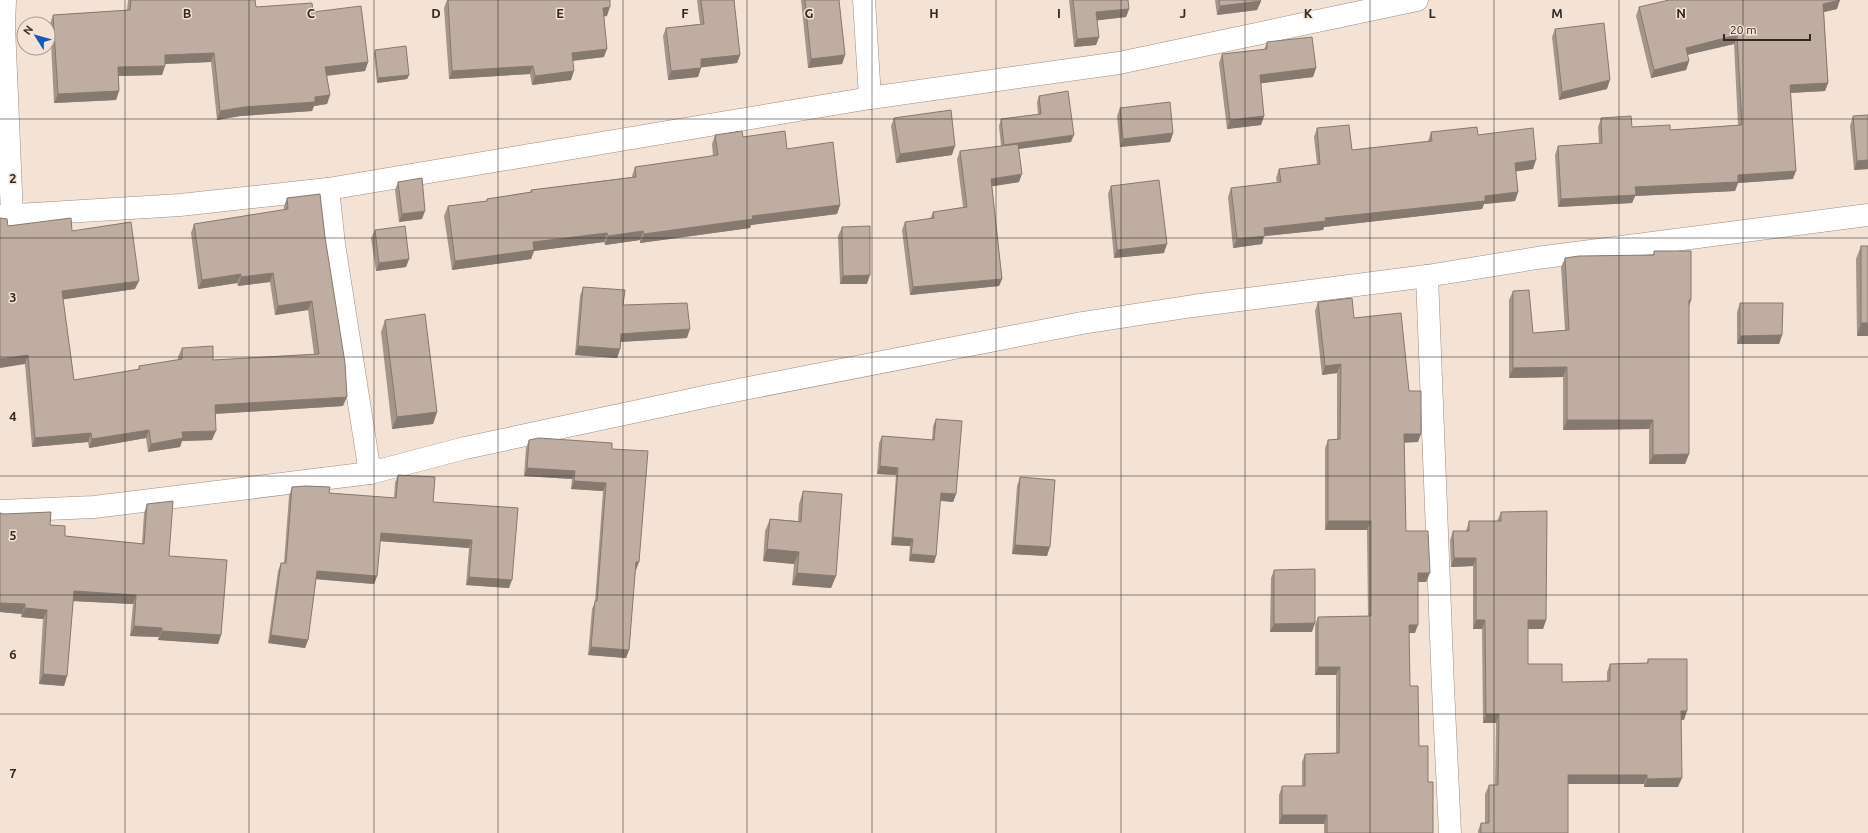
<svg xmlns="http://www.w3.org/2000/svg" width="1868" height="833" font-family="Ubuntu,sans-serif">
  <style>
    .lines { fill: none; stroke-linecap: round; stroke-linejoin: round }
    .minor-casing { stroke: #9c8c80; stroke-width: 23 }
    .minor { stroke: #fff; stroke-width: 22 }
    .wall { fill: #a3958a }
    .shaded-wall { fill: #857970 }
    .building { fill: #beada0; stroke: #857970 }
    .grid { fill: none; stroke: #302924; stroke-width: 1; stroke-opacity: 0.55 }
    .grid-label { font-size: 13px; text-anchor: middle; font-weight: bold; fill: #302924; stroke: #f4e3d5; stroke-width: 3; stroke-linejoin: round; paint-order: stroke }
  </style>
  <rect width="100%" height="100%" fill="#f4e3d5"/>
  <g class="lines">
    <g class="minor-casing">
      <g id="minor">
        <polyline points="5,0 4,26 12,215"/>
        <polyline points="864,0 870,98"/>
        <polyline points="328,189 334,244 370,473"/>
        <polyline points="0,216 180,205 328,189 870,98 1119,63 1417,0"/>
        <polyline points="1427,276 1443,687 1450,833"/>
        <polyline points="0,511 94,507 370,473 465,448 718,394 1082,323 1193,306 1427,276 1537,258 1868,215"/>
      </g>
    </g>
    <use href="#minor" class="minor"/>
  </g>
  <g class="wall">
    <polygon points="128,0 255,0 256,7 313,12 368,62 365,71 327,76 330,95 327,104 314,106 312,111 240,116 217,120 211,62 165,64 162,75 118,76 119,91 116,100 54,103 50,24 53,15 127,10"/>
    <polygon points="447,0 607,16 604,16 604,57 573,61 571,80 532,85 530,74 449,79 444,8"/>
    <polygon points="697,0 734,0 740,55 737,63 701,67 698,77 668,80 663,36 666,28 700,24"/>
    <polygon points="801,0 839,0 845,55 842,64 808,68"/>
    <polygon points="1069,0 1128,0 1129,9 1126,17 1097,20 1099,37 1096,45 1074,47"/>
    <polygon points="1215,0 1260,0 1261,1 1257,10 1217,15"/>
    <polygon points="1639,7 1837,9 1824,12 1828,83 1825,91 1791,93 1793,179 1738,183 1735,191 1635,196 1632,203 1558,207 1555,155 1558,146 1599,143 1598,127 1601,118 1632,127 1670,130 1738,125 1734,44 1687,55 1689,61 1686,70 1651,78 1636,16"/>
    <polygon points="1555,29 1607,89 1559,100 1552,37"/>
    <polygon points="1267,42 1316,68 1313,77 1260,83 1264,116 1261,125 1227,129 1219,63 1222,54 1264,50"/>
    <polygon points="375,50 409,75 407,79 377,83 374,54"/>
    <polygon points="1039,96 1071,142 1018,149 1019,182 992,186 1002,279 999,286 910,295 902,230 905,222 930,219 933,212 963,207 957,159 960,151 1001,146 999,126 1001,119 1038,114 1037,102"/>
    <polygon points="1120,108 1173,133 1170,142 1120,147 1117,116"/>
    <polygon points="1853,116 1868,169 1854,170 1850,126"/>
    <polygon points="894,118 952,155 896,163 891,126"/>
    <polygon points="1317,128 1352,150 1428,141 1431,132 1478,135 1533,169 1516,171 1518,192 1515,201 1484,204 1482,209 1324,227 1323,230 1264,236 1262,244 1233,248 1228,197 1231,188 1277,182 1276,178 1279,169 1317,164 1314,137"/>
    <polygon points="715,135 743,137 787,149 840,205 837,214 751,225 750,228 640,243 640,240 605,245 604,242 534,251 531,259 452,270 444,216 448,206 486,201 487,199 530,192 531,190 632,177 632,176 635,167 713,156 712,144"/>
    <polygon points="398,182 422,219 399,222 395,190"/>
    <polygon points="1111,186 1164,253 1114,258 1108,194"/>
    <polygon points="287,198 343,406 215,414 212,440 182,441 180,447 148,452 146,438 89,448 88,442 32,447 25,364 8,226 72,231 135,289 63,299 74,380 138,370 139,366 178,360 178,357 182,348 213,360 314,354 308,310 275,315 270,282 238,286 237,283 198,289 191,233 194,224 284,210 284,206"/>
    <polygon points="842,227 867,284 840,284 838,236"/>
    <polygon points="375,230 409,259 406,267 376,271 371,238"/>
    <polygon points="1861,246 1868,246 1868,336 1857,336 1856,259"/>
    <polygon points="1654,251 1691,300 1689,307 1689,454 1685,464 1649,464 1649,429 1563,430 1563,377 1509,378 1509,300 1513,291 1533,333 1565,330 1561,267 1565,258 1653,255"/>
    <polygon points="583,287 623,305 687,338 620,342 620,349 617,358 575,355 580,296"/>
    <polygon points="1318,302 1354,318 1409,391 1418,442 1404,442 1406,531 1426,582 1418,582 1415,633 1409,633 1410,686 1419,746 1428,782 1433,833 1324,833 1324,824 1279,824 1279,795 1282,786 1302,786 1302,762 1305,754 1336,753 1336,675 1315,675 1315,625 1318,617 1368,616 1367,530 1325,530 1325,448 1328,440 1337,439 1337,373 1322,375 1315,311"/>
    <polygon points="1740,303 1782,335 1779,344 1737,344 1737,312"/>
    <polygon points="385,320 437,412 433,424 392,429 381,332"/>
    <polygon points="936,419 956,494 953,502 940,501 936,556 934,563 909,561 910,546 891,545 896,475 877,474 879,443 882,436 932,440 933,426"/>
    <polygon points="529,440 612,449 636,570 635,570 629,650 626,658 588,655 592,609 595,602 603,491 571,489 572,479 524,476 526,448"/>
    <polygon points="398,475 433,502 518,508 509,588 466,585 469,548 380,541 377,576 374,584 316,579 308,640 305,648 268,643 278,571 281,563 284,563 289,496 292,487 329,493 394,498 395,483"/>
    <polygon points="1020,477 1047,556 1012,554 1017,486"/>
    <polygon points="803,491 836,576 831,588 792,585 794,564 763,561 765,531 770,519 798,521 799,504"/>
    <polygon points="147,504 169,556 221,635 218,644 158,640 159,637 130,636 133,604 73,601 67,676 64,686 39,684 43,619 21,617 22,614 0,612 0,513 4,514 50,525 65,536 142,544 144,513"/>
    <polygon points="1501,512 1546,620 1543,629 1528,629 1528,664 1562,682 1607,681 1607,672 1610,664 1647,663 1648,659 1684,720 1681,720 1678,787 1644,787 1644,784 1568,784 1568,833 1478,833 1478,831 1481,823 1485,823 1485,794 1489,785 1495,785 1496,723 1483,723 1482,629 1473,629 1473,566 1451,567 1450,540 1453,531 1466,531 1469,521 1497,521"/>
    <polygon points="1274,570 1312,632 1270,632 1271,578"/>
  </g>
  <g class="shaded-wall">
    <polygon points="1840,0 1837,9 1820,13 1823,4"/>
    <polygon points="1261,1 1257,10 1217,15 1220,6"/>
    <polygon points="610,7 607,16 600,17 603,8"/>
    <polygon points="1129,9 1126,17 1093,21 1096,12"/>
    <polygon points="1737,35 1734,44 1682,56 1686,48"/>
    <polygon points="1099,37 1096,45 1074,47 1077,39"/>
    <polygon points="607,49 604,57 569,61 572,53"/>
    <polygon points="214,53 211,62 161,64 165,55"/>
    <polygon points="740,55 737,63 697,68 701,59"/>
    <polygon points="845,55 842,64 808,68 811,59"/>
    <polygon points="1689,61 1686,70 1651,78 1654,70"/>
    <polygon points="368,62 365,71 322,76 325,67"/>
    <polygon points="165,66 162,75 115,76 118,67"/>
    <polygon points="533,66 530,74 449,79 452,71"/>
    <polygon points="701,68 698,77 668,80 671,71"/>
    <polygon points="1316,68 1313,77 1256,84 1260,75"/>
    <polygon points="574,71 571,80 532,85 535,76"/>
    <polygon points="409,75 407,79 377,83 378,78"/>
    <polygon points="1610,80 1607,89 1559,100 1562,92"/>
    <polygon points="1828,83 1825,91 1787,93 1790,85"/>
    <polygon points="119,91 116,100 54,103 58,94"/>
    <polygon points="330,95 327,104 314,106 312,111 240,116 217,120 220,111"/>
    <polygon points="1264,116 1261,125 1227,129 1230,120"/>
    <polygon points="1173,133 1170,142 1120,147 1123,139"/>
    <polygon points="1074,135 1071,142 1002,151 1004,145"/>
    <polygon points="955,146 952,155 896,163 900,154"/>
    <polygon points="1536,160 1533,169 1512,172 1515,163"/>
    <polygon points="1868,160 1868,169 1854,170 1857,161"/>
    <polygon points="1796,171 1793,179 1738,183 1735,191 1635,196 1632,203 1558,207 1561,199 1635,187 1738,175"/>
    <polygon points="1022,174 1019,182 988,187 991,179"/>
    <polygon points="1518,192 1515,201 1484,204 1482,209 1324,227 1323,230 1264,236 1262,244 1233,248 1237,239 1264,228 1325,218 1485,196"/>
    <polygon points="840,205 837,214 751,225 750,228 640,243 644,234 752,216"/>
    <polygon points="425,211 422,219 399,222 402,214"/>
    <polygon points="643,231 640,240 605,245 608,236"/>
    <polygon points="607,233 604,242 534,251 531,259 452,270 455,261 533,242"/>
    <polygon points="1167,244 1164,253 1114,258 1117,250"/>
    <polygon points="409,259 406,267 376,271 379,263"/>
    <polygon points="273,273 270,282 238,286 241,277"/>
    <polygon points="241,274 237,283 198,289 202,280"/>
    <polygon points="870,275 867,284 840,284 843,276"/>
    <polygon points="1002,279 999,286 910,295 913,287"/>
    <polygon points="139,281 135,289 59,300 62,291"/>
    <polygon points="1689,300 1691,300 1687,310"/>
    <polygon points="312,301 308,310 275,315 278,306"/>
    <polygon points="1861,323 1868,323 1868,336 1857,336"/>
    <polygon points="690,329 687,338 618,342 621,334"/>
    <polygon points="1782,335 1779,344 1737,344 1740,336"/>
    <polygon points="578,346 620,349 617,358 575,355"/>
    <polygon points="28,355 25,364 0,368 0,359"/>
    <polygon points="1341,364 1337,373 1322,375 1325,366"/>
    <polygon points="1567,367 1563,377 1509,378 1513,368"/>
    <polygon points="347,397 343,406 211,414 215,405"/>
    <polygon points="437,412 433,424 392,429 397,417"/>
    <polygon points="1567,420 1653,420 1649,429 1563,430"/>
    <polygon points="149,430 146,438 89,448 92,439"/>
    <polygon points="216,431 212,440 182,441 180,447 148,452 151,444 182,432"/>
    <polygon points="91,433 88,442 32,447 35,438"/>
    <polygon points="1404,434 1421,434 1418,442 1401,443"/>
    <polygon points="1689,454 1685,464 1649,464 1653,455"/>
    <polygon points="880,466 898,468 896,475 877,474"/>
    <polygon points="527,468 575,471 572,479 524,476"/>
    <polygon points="574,481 606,483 603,491 571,489"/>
    <polygon points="941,493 956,494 953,502 938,500"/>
    <polygon points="1328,521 1371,521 1367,530 1325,530"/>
    <polygon points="381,533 472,540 469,548 378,541"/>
    <polygon points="893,537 913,539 910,546 891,545"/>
    <polygon points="1015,545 1050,547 1047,556 1012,554"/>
    <polygon points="767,549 799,552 794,564 763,561"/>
    <polygon points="911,554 936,556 934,563 909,561"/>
    <polygon points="1454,558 1476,558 1473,566 1451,567"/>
    <polygon points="636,562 639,562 636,570 633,570"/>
    <polygon points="317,571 377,576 374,584 314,579"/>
    <polygon points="797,573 836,576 831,588 792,585"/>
    <polygon points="1418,573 1430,573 1426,582 1415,582"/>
    <polygon points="469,577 512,580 509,588 466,585"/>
    <polygon points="74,591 136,595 133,604 71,601"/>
    <polygon points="0,603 25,604 22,614 0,612"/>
    <polygon points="25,608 47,610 43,619 21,617"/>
    <polygon points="1476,620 1485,620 1482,629 1473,629"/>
    <polygon points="1528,620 1546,620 1543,629 1524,629"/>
    <polygon points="1315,623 1312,632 1270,632 1274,624"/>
    <polygon points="1409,625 1418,625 1415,633 1406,633"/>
    <polygon points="134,626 162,628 159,637 130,636"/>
    <polygon points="162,631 221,635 218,644 158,640"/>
    <polygon points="271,635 308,640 305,648 268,643"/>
    <polygon points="591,647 629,650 626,658 588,655"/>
    <polygon points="1318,667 1340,667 1336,675 1315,675"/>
    <polygon points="43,674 67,676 64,686 39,684"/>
    <polygon points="1681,711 1687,711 1684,720 1678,720"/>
    <polygon points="1486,714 1499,714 1496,723 1483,723"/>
    <polygon points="1568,775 1647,775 1644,784 1565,784"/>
    <polygon points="1682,778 1678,787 1644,787 1647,779"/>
    <polygon points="1282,815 1327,815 1324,824 1279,824"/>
  </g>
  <g class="building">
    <polygon points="131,0 255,0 256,7 312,3 313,12 361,6 368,62 325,67 330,95 315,97 315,102 244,107 220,111 214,53 165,55 165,66 118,67 119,91 58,94 53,15 130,10"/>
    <polygon points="448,0 610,0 610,7 603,8 607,49 572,53 574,71 535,76 533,66 452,71"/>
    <polygon points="701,0 734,0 740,55 701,59 701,68 671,71 666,28 704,24"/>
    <polygon points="805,0 839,0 845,55 811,59"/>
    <polygon points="1073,0 1128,0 1129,9 1096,12 1099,37 1077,39"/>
    <polygon points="1219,0 1260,0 1261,1 1220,6"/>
    <polygon points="1669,0 1840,0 1823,4 1828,83 1790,85 1796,171 1738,175 1738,182 1635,187 1636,195 1561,199 1558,146 1602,143 1601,118 1631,116 1632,127 1670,125 1670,130 1742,125 1737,35 1686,48 1689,61 1654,70 1639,7"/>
    <polygon points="1604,23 1610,80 1562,92 1555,29"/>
    <polygon points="1312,37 1316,68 1260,75 1264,116 1230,120 1222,54 1267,49 1267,42"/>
    <polygon points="406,46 409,75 378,78 375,50"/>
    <polygon points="1068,91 1074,135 1004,145 1001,119 1041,114 1039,96"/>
    <polygon points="1170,102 1173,133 1123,139 1120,108"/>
    <polygon points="951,110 955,146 900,154 894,118"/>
    <polygon points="1868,115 1868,160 1857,161 1853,116"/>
    <polygon points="1349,125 1352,150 1432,141 1431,132 1477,127 1478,135 1533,128 1536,160 1515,163 1518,192 1485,196 1485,201 1325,218 1326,221 1264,228 1265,236 1237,239 1231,188 1281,182 1279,169 1320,164 1317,128"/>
    <polygon points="742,131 743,137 785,131 787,149 833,142 840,205 752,216 753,219 644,234 643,231 608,236 607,233 533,242 534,250 455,261 448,206 487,201 487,199 532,192 531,190 636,177 635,167 718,155 715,135"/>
    <polygon points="1018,144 1022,174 991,179 1002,279 913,287 905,222 934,218 933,212 967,207 960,151"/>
    <polygon points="422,178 425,211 402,214 398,182"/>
    <polygon points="1159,180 1167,244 1117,250 1111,186"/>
    <polygon points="320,194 325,237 345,363 347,397 215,405 216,431 182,432 183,438 151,444 149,430 92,439 91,433 35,438 28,355 0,359 0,218 7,219 8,226 71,218 72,231 131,222 139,281 62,291 74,380 140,369 139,366 182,359 182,348 213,346 213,360 319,354 312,301 278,306 273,273 241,277 241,274 202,280 194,224 288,209 287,198"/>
    <polygon points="405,226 409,259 379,263 375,230"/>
    <polygon points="870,226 870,275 843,276 842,227"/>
    <rect x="1861" y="246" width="7" height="77"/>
    <polygon points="1654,251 1691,251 1691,300 1689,300 1689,454 1653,455 1653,420 1567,420 1567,367 1513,368 1513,291 1529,290 1533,333 1569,330 1565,258 1579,256 1654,255"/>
    <polygon points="583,287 625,290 623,305 687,303 690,329 621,334 620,349 578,346"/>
    <polygon points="1352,298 1354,318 1401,313 1409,391 1421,391 1421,434 1404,434 1406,531 1428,531 1430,573 1418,573 1418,625 1409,625 1410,686 1418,686 1419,746 1428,746 1428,782 1433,782 1433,833 1327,833 1327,815 1282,815 1282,786 1305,786 1305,754 1339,753 1340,667 1318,667 1318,617 1371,616 1371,521 1328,521 1328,440 1340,439 1341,364 1325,366 1318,302"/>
    <polygon points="1740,303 1783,303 1782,335 1740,336"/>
    <polygon points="425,314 437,412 397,417 385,320"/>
    <polygon points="936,419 962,421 956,494 941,493 936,556 911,554 913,539 893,537 898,468 880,466 882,436 934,440"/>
    <polygon points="539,438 612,443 612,449 648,451 639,562 636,562 629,650 591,647 595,601 597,601 606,483 574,481 575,471 527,468 529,440"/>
    <polygon points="398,475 435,477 433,502 518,508 512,580 469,577 472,540 381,533 377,576 317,571 308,640 271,635 281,563 286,563 292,487 306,486 330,487 329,493 396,498"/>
    <polygon points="1020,477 1055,480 1050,547 1015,545"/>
    <polygon points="803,491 842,494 836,576 797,573 799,552 767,549 770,519 801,522"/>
    <polygon points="173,501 169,556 227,560 221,635 162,631 162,628 134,626 136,595 74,591 67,676 43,674 47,610 25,608 25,604 0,603 0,513 4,514 51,512 50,525 65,526 65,536 144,544 147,504"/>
    <polygon points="1547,511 1546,620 1528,620 1528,664 1562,664 1562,682 1610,681 1610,664 1648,663 1648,659 1687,659 1687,711 1681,711 1682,778 1647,779 1647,775 1568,775 1568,833 1481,833 1481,823 1489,823 1489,785 1498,785 1499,714 1486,714 1485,620 1476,620 1476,558 1454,558 1453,531 1469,531 1469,521 1501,521 1501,512"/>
    <polygon points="1315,569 1315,623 1274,624 1274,570"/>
  </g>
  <path class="grid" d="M 125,0 L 125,833M 249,0 L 249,833M 374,0 L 374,833M 498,0 L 498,833M 623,0 L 623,833M 747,0 L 747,833M 872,0 L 872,833M 996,0 L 996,833M 1121,0 L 1121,833M 1245,0 L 1245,833M 1370,0 L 1370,833M 1494,0 L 1494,833M 1619,0 L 1619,833M 1743,0 L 1743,833M 0,119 L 1868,119M 0,238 L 1868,238M 0,357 L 1868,357M 0,476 L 1868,476M 0,595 L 1868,595M 0,714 L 1868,714"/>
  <g class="grid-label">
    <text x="187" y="18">B</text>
    <text x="311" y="18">C</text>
    <text x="436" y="18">D</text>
    <text x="560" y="18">E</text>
    <text x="685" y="18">F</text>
    <text x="809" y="18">G</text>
    <text x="934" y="18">H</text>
    <text x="1059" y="18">I</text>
    <text x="1183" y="18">J</text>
    <text x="1308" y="18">K</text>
    <text x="1432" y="18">L</text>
    <text x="1557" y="18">M</text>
    <text x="1681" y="18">N</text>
    <text x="13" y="183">2</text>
    <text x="13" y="302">3</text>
    <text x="13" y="421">4</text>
    <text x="13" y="540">5</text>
    <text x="13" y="659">6</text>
    <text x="13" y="778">7</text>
  </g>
  <g transform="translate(36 36) rotate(307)"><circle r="19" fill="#f4e3d5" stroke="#a6998e"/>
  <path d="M0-3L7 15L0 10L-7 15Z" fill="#1359c4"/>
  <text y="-6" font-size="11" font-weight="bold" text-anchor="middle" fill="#302924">N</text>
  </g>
  <path d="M1724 34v6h86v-6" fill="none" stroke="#302924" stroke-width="2"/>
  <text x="1730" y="34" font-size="12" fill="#302924" stroke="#f4e3d5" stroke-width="3" paint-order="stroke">20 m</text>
</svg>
